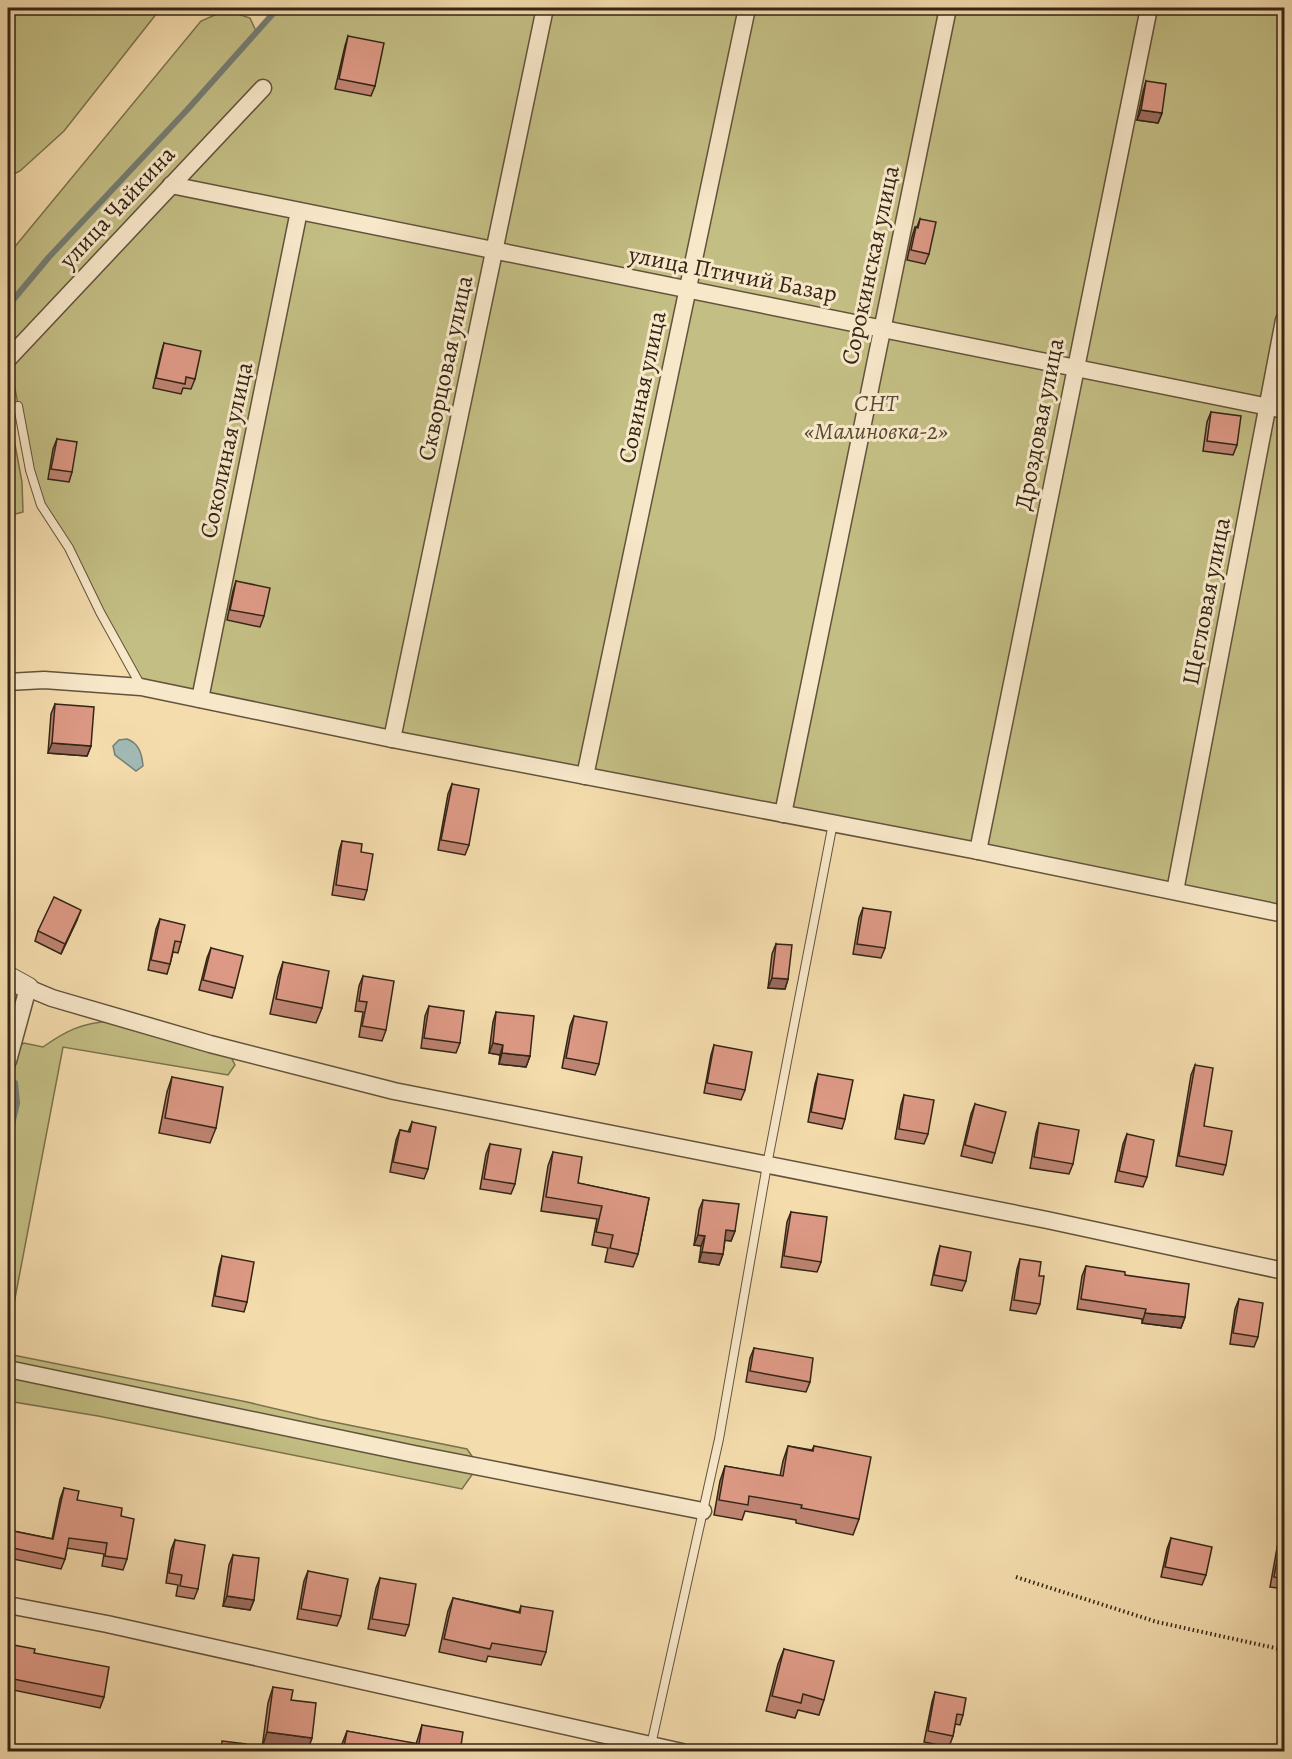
<svg xmlns="http://www.w3.org/2000/svg" width="1292" height="1759" font-family="Alegreya,serif">
  <style>
    .green { fill: #c3be84; stroke: #7b724d; stroke-width: 1.5 }
    .water { fill: #a1b9b5; stroke: #757e75; stroke-width: 1.5 }
    .lines { fill: none; stroke-linecap: round; stroke-linejoin: round }
    .stream { stroke: #757e75; stroke-width: 6 }
    .service-casing { stroke: #63533c; stroke-width: 10 }
    .minor-casing { stroke: #63533c; stroke-width: 19 }
    .tertiary-casing { stroke: #63533c; stroke-width: 23 }
    .path { stroke: #332516; stroke-width: 4; stroke-dasharray: 1.5 3; stroke-linecap: butt }
    .service { stroke: #f8e8ca; stroke-width: 8 }
    .minor { stroke: #f8e8ca; stroke-width: 16 }
    .tertiary { stroke: #f8e8ca; stroke-width: 21 }
    .wall { fill: #be8472; stroke: #332516; stroke-width: 1.5 }
    .shaded-wall { fill: #9b6b5d; stroke: #332516; stroke-width: 1.5 }
    .building { fill: #dd9985; stroke: #332516; stroke-width: 1.5 }
    .labels { text-anchor: middle; dominant-baseline: central; stroke-width: 6; stroke-linejoin: round; paint-order: stroke }
    .street-label { font-size: 24px; fill: #332516; stroke: #f8e8ca }
    .park-label { font-size: 24px; font-style: italic; fill: #574b32; stroke: #f8e8ca }
  </style>
  <rect width="100%" height="100%" fill="#f4dcad"/>
  <filter id="stains"><feTurbulence type="fractalNoise" baseFrequency=".00333" numOctaves="4"/><feColorMatrix values="0 0 0 0 .2 0 0 0 0 .09 0 0 0 0 .02 0 0 0 .5 -.17"/></filter>
  <radialGradient id="worn" r=".72"><stop offset=".6" stop-color="#630" stop-opacity="0"/><stop offset="1" stop-color="#630" stop-opacity=".3"/></radialGradient>
  <g class="green">
    <polygon points="8,8 161,8 64,131 20,171 8,177"/>
    <polygon points="278,8 1284,8 1284,914 141,687 41,505 30,470 8,351 8,255 201,21 226,10 250,18 256,31"/>
    <polygon points="8,407 22,482 23,512 8,516"/>
    <path d="M 112,1021 L 230,1055 L 235,1065 L 228,1075 L 63,1047 L 8,1335 L 8,1075 L 17,1047 L 24,1043 L 43,1047 C 67,1030 82,1023 112,1021 Z"/>
    <polygon points="8,1354 247,1402 319,1419 467,1449 474,1459 476,1469 462,1489 98,1416 8,1401"/>
  </g>
  <path class="water" d="M 127,739 C 139,743 142,754 143,766 L 136,771 L 115,755 L 113,746 L 119,740 Z"/>
  <g class="lines">
    <g class="stream">
      <polyline points="8,306 49,257 187,110 278,8"/>
      <polyline points="8,1142 17,1103 15,1083"/>
    </g>
    <g class="service-casing">
      <g id="service">
        <polyline points="18,406 30,470 41,505 69,548 100,612 141,686"/>
        <polyline points="651,1745 719,1439 767,1165 833,823"/>
      </g>
    </g>
    <g class="minor-casing">
      <g id="minor">
        <polyline points="171,185 1284,410"/>
        <polyline points="8,359 263,88"/>
        <polyline points="8,682 44,680 141,687 392,739 978,851 1284,914"/>
        <polyline points="200,699 299,211"/>
        <polyline points="392,739 545,8"/>
        <polyline points="585,776 747,8"/>
        <polyline points="783,814 948,8"/>
        <polyline points="978,851 1149,8"/>
        <polyline points="1175,891 1284,320"/>
        <polyline points="8,1061 28,988 52,998 210,1044 394,1091 1047,1220 1284,1271"/>
        <polyline points="8,1369 414,1454 703,1511"/>
        <polyline points="8,1605 107,1624 682,1752"/>
      </g>
    </g>
    <g class="tertiary-casing">
      <polyline id="tertiary" points="8,977 28,988"/>
    </g>
    <polyline class="path" points="1016,1577 1157,1622 1284,1650"/>
    <use href="#service" class="service"/>
    <use href="#minor" class="minor"/>
    <use href="#tertiary" class="tertiary"/>
  </g>
  <g class="wall">
    <polygon points="348,36 375,86 371,96 335,89 345,46"/>
    <polygon points="1146,81 1162,113 1158,123 1137,120 1143,92"/>
    <polygon points="920,219 929,254 925,264 907,260 912,237 915,227 917,227"/>
    <polygon points="164,343 195,379 191,389 183,388 181,394 153,388 161,353"/>
    <polygon points="1211,412 1237,445 1233,455 1203,451 1207,422"/>
    <polygon points="57,439 72,472 69,482 48,479 53,449"/>
    <polygon points="236,581 264,616 260,627 227,620 233,591"/>
    <polygon points="55,704 91,746 87,756 48,753 51,714"/>
    <polygon points="452,784 469,845 465,855 438,850 448,794"/>
    <polygon points="342,841 361,852 367,890 364,900 332,895 339,851"/>
    <polygon points="863,908 885,948 881,958 853,954 859,918"/>
    <polygon points="160,919 181,942 178,953 173,952 170,964 167,974 148,970 156,929"/>
    <polygon points="77,920 61,954 35,941 38,931"/>
    <polygon points="776,944 788,979 785,989 768,988 772,954"/>
    <polygon points="211,948 235,988 232,998 199,990 207,958"/>
    <polygon points="283,962 322,1008 316,1023 270,1014 278,977"/>
    <polygon points="363,976 386,1030 382,1041 359,1037 363,1012 355,1011 359,986"/>
    <polygon points="429,1006 460,1043 456,1053 421,1048 425,1016"/>
    <polygon points="496,1012 530,1056 526,1067 499,1064 500,1055 489,1053 493,1022"/>
    <polygon points="574,1016 599,1064 595,1075 562,1068 570,1026"/>
    <polygon points="714,1045 745,1090 741,1100 704,1093 711,1055"/>
    <polygon points="1195,1065 1204,1126 1226,1165 1223,1175 1176,1166 1191,1075"/>
    <polygon points="818,1074 845,1119 842,1129 808,1122 815,1084"/>
    <polygon points="172,1077 216,1128 210,1143 159,1133 167,1092"/>
    <polygon points="904,1095 928,1134 924,1144 895,1139 901,1105"/>
    <polygon points="975,1104 995,1153 992,1163 961,1156 971,1114"/>
    <polygon points="412,1122 428,1169 424,1179 390,1172 396,1140 400,1130 408,1132"/>
    <polygon points="1039,1123 1073,1164 1069,1174 1030,1168 1036,1133"/>
    <polygon points="1127,1134 1147,1177 1143,1187 1115,1182 1123,1144"/>
    <polygon points="490,1144 515,1184 511,1194 480,1189 486,1154"/>
    <polygon points="553,1152 578,1183 649,1198 638,1254 633,1267 605,1262 608,1248 592,1245 597,1219 541,1211 548,1166"/>
    <polygon points="703,1200 735,1231 731,1241 725,1240 723,1254 719,1265 699,1262 701,1246 694,1245 699,1210"/>
    <polygon points="791,1212 821,1262 817,1272 781,1267 787,1222"/>
    <polygon points="940,1246 966,1281 962,1291 931,1285 937,1256"/>
    <polygon points="222,1256 247,1302 244,1312 212,1306 219,1267"/>
    <polygon points="1020,1259 1039,1276 1040,1304 1036,1314 1010,1310 1017,1269"/>
    <polygon points="1086,1266 1125,1275 1185,1317 1181,1328 1142,1323 1142,1319 1077,1309 1082,1276"/>
    <polygon points="1239,1299 1258,1337 1254,1347 1230,1344 1235,1309"/>
    <polygon points="754,1348 810,1382 806,1392 746,1382 750,1358"/>
    <polygon points="788,1446 812,1450 814,1446 859,1519 853,1535 796,1523 796,1520 745,1511 742,1520 714,1515 720,1481 725,1466 780,1476 783,1461"/>
    <polygon points="64,1488 77,1500 121,1516 127,1559 123,1570 102,1566 104,1554 67,1548 65,1559 61,1569 8,1558 8,1530 52,1539 60,1499"/>
    <polygon points="1283,1527 1284,1527 1284,1589 1270,1587 1279,1537"/>
    <polygon points="1171,1538 1206,1575 1202,1585 1161,1577 1167,1549"/>
    <polygon points="175,1540 198,1589 194,1599 176,1596 178,1585 166,1583 171,1550"/>
    <polygon points="233,1555 254,1600 250,1610 223,1606 229,1565"/>
    <polygon points="308,1571 341,1616 337,1626 297,1619 304,1581"/>
    <polygon points="380,1578 409,1625 405,1636 368,1629 376,1588"/>
    <polygon points="453,1598 519,1612 521,1606 546,1652 541,1665 488,1656 486,1662 439,1652 448,1611"/>
    <polygon points="8,1644 34,1653 104,1697 100,1708 8,1689"/>
    <polygon points="784,1649 824,1700 819,1715 798,1710 795,1718 766,1711 778,1664"/>
    <polygon points="273,1687 291,1700 307,1752 292,1752 262,1748 268,1703"/>
    <polygon points="935,1692 963,1715 960,1725 955,1724 953,1736 949,1747 924,1742 932,1702"/>
    <polygon points="422,1725 460,1752 341,1752 342,1744 347,1731 416,1744 418,1738"/>
  </g>
  <g class="shaded-wall">
    <polygon points="1141,110 1162,113 1158,123 1137,120"/>
    <polygon points="52,743 91,746 87,756 48,753"/>
    <polygon points="81,910 77,920 61,954 65,944"/>
    <polygon points="772,978 788,979 785,989 768,988"/>
    <polygon points="493,1043 503,1045 500,1055 489,1053"/>
    <polygon points="502,1053 530,1056 526,1067 499,1064"/>
    <polygon points="726,1230 735,1231 731,1241 722,1240"/>
    <polygon points="698,1235 705,1236 701,1246 694,1245"/>
    <polygon points="702,1252 723,1254 719,1265 699,1262"/>
    <polygon points="1145,1313 1185,1317 1181,1328 1142,1323"/>
    <polygon points="227,1596 254,1600 250,1610 223,1606"/>
    <polygon points="267,1732 312,1738 307,1752 292,1752 262,1748"/>
  </g>
  <g class="building">
    <polygon points="348,36 384,43 375,86 339,79"/>
    <polygon points="1146,81 1166,84 1162,113 1141,110"/>
    <polygon points="920,219 936,222 929,254 911,250 916,227 918,228"/>
    <polygon points="164,343 201,351 195,379 186,377 185,384 156,378"/>
    <polygon points="1211,412 1241,416 1237,445 1207,441"/>
    <polygon points="57,439 77,442 72,472 51,469"/>
    <polygon points="236,581 270,588 264,616 230,610"/>
    <polygon points="55,704 94,707 91,746 52,743"/>
    <polygon points="452,784 479,789 469,845 441,840"/>
    <polygon points="342,841 362,844 361,852 373,854 367,890 336,885"/>
    <polygon points="54,897 81,910 65,944 38,931"/>
    <polygon points="863,908 891,912 885,948 857,944"/>
    <polygon points="160,919 185,925 181,942 175,941 170,964 151,960"/>
    <polygon points="776,944 792,945 788,979 772,978"/>
    <polygon points="211,948 243,956 235,988 203,980"/>
    <polygon points="283,962 329,971 322,1008 276,999"/>
    <polygon points="363,976 394,981 386,1030 362,1026 367,1002 359,1001"/>
    <polygon points="429,1006 464,1011 460,1043 424,1038"/>
    <polygon points="496,1012 534,1016 530,1056 502,1053 503,1045 493,1043"/>
    <polygon points="574,1016 607,1022 599,1064 566,1058"/>
    <polygon points="714,1045 752,1052 745,1090 707,1083"/>
    <polygon points="1195,1065 1213,1068 1204,1126 1232,1131 1226,1165 1179,1156"/>
    <polygon points="818,1074 853,1080 845,1119 811,1112"/>
    <polygon points="172,1077 223,1087 216,1128 165,1118"/>
    <polygon points="904,1095 934,1100 928,1134 899,1129"/>
    <polygon points="975,1104 1006,1112 995,1153 965,1145"/>
    <polygon points="412,1122 436,1127 428,1169 393,1162 400,1130 410,1132"/>
    <polygon points="1039,1123 1079,1130 1073,1164 1034,1157"/>
    <polygon points="1127,1134 1154,1140 1147,1177 1119,1171"/>
    <polygon points="490,1144 521,1149 515,1184 484,1179"/>
    <polygon points="553,1152 582,1157 578,1183 649,1198 638,1254 610,1248 613,1235 596,1232 602,1206 546,1197"/>
    <polygon points="703,1200 739,1204 735,1231 726,1230 723,1254 702,1252 705,1236 698,1235"/>
    <polygon points="791,1212 827,1217 821,1262 784,1256"/>
    <polygon points="940,1246 971,1252 966,1281 934,1275"/>
    <polygon points="222,1256 254,1262 247,1302 215,1296"/>
    <polygon points="1020,1259 1041,1262 1039,1276 1044,1276 1040,1304 1014,1300"/>
    <polygon points="1086,1266 1125,1272 1125,1275 1189,1284 1185,1317 1145,1313 1146,1309 1081,1299"/>
    <polygon points="1239,1299 1263,1303 1258,1337 1233,1333"/>
    <polygon points="754,1348 813,1358 810,1382 750,1371"/>
    <polygon points="788,1446 813,1451 814,1446 871,1457 859,1519 801,1508 802,1505 749,1496 748,1505 719,1500 725,1466 783,1476"/>
    <polygon points="64,1488 79,1491 77,1500 122,1508 121,1516 134,1519 127,1559 105,1556 107,1543 69,1538 65,1559 8,1547 8,1530 53,1539"/>
    <polygon points="1283,1527 1284,1527 1284,1579 1274,1577"/>
    <polygon points="1171,1538 1212,1547 1206,1575 1165,1567"/>
    <polygon points="175,1540 205,1545 198,1589 180,1586 182,1575 169,1573"/>
    <polygon points="233,1555 259,1558 254,1600 227,1596"/>
    <polygon points="308,1571 348,1579 341,1616 301,1609"/>
    <polygon points="380,1578 416,1584 409,1625 372,1619"/>
    <polygon points="453,1598 520,1613 521,1606 553,1611 546,1652 492,1643 490,1649 444,1639"/>
    <polygon points="8,1644 35,1649 34,1653 109,1667 104,1697 8,1678"/>
    <polygon points="784,1649 834,1661 824,1700 803,1694 801,1703 772,1696"/>
    <polygon points="273,1687 293,1690 291,1700 316,1703 312,1738 267,1732"/>
    <polygon points="935,1692 966,1698 963,1715 957,1714 953,1736 928,1731"/>
    <polygon points="422,1725 463,1732 460,1752 343,1752 347,1731 419,1744"/>
    <polygon points="222,1741 246,1744 245,1752 221,1752"/>
  </g>
  <g class="labels">
    <g class="street-label">
      <text transform="translate(117 207) rotate(-47)">улица Чайкина</text>
      <text transform="translate(870 265) rotate(-78)">Сорокинская улица</text>
      <text transform="translate(733 274) rotate(11)">улица Птичий Базар</text>
      <text transform="translate(445 368) rotate(-78)">Скворцовая улица</text>
      <text transform="translate(642 387) rotate(-78)">Совиная улица</text>
      <text transform="translate(1039 424) rotate(-79)">Дроздовая улица</text>
      <text transform="translate(226 450) rotate(-78)">Соколиная улица</text>
      <text transform="translate(1206 601) rotate(-79)">Щегловая улица</text>
    </g>
    <g class="park-label">
      <text x="876" y="403">СНТ<tspan x="876" dy="28">«Малиновка-2»</tspan></text>
    </g>
  </g>
  <rect width="1292" height="1759" fill="none" stroke="#f4dcad" stroke-width="30"/>
  <rect x="9" y="9" width="1274" height="1741" fill="none" stroke="#332516" stroke-width="3"/>
  <rect x="15" y="15" width="1262" height="1729" fill="none" stroke="#332516" stroke-width="1.5"/>
  <rect width="100%" height="100%" filter="url(#stains)"/>
  <rect width="100%" height="100%" fill="url(#worn)"/>
</svg>
